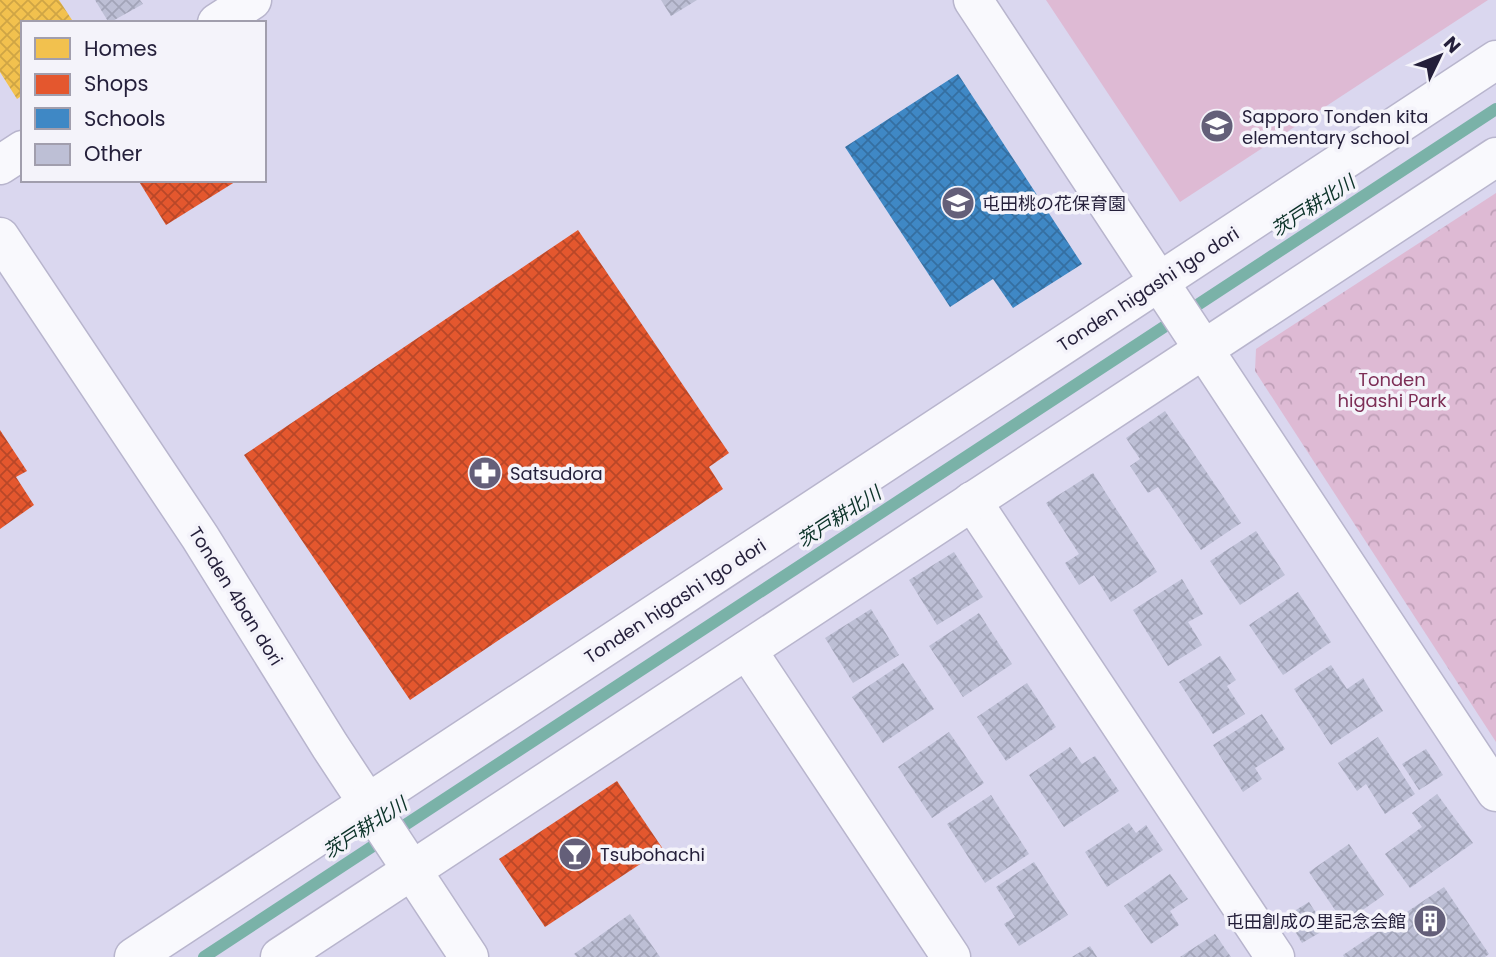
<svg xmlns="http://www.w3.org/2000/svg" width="1496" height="957" viewBox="0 0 1496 957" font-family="Poppins,'Noto Sans JP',sans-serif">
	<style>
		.park { fill: url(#park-crowns) }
		.garden { fill: #debad4 }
		.homes { fill: url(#homes-cross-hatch) }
		.shops { fill: url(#shops-cross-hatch) }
		.schools { fill: url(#schools-cross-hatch) }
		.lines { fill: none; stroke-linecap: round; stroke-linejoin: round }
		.stream { stroke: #7ab2a8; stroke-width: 12 }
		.building { fill: url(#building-cross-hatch) }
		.street-casing { stroke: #b8b5cd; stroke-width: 41 }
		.secondary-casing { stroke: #b8b5cd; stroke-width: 41 }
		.street { stroke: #f9f9fd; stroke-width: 38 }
		.secondary { stroke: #f9f9fd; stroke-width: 38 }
		.labels { text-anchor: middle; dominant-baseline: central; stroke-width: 7; stroke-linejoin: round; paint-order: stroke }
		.poi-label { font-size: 18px; fill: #241f3a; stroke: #f4f3fa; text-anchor: start }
		.street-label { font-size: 18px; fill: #241f3a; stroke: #f4f3fa }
		.park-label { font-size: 18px; fill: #7d2e56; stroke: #f4f3fa }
		.water-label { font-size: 19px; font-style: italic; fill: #0b3228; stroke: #f4f3fa }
	</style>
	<defs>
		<pattern id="park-crowns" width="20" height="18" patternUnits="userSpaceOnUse" patternTransform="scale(1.75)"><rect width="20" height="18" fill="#debad4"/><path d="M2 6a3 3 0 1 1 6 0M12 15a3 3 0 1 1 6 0" fill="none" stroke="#be9fb7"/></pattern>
		<pattern id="homes-cross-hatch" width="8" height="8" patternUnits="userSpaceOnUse" patternTransform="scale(1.75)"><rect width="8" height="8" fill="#f2c14e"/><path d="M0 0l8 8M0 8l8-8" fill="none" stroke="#cfa545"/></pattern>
		<pattern id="shops-cross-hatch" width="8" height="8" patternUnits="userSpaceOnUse" patternTransform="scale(1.75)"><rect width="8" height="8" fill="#e4572e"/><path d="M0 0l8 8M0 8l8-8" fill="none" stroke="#b94728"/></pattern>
		<pattern id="schools-cross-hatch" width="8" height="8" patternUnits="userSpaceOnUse" patternTransform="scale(1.75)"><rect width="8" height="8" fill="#3f88c5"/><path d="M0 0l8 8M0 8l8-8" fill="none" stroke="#356fa1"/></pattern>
		<pattern id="building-cross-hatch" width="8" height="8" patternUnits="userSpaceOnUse" patternTransform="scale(1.75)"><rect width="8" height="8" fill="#bdbfd5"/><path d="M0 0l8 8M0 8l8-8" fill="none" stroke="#a2a4b8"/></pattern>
	</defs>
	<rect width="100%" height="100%" fill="#dad7ef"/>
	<polygon class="park" points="1496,193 1496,742 1255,371 1256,349"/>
	<polygon class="garden" points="1046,0 1488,0 1180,202"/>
	<polygon class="homes" points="0,0 59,0 74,23 23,23 23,95 17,99 0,72"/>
	<g class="shops">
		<polygon points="138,180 238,180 166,225"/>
		<polygon points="578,230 729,453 709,467 723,489 410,700 244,455"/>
		<polygon points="0,430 27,471 16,477 34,505 0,529"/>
		<polygon points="617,781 663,849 545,927 499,859"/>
	</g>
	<polygon class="schools" points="958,74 1082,264 1013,308 993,279 950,307 845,147"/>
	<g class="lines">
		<polyline class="stream" points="204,957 1496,109"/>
	</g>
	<g class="building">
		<polygon points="95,0 140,0 143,4 109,23"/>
		<polygon points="661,0 697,0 671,16"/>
		<polygon points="1165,411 1241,523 1201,550 1158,487 1148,493 1130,466 1140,459 1126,438"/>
		<polygon points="1093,473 1157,572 1111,602 1094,575 1079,585 1065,563 1079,554 1046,503"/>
		<polygon points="1256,531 1285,575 1240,605 1210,561"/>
		<polygon points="954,552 983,597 937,625 909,580"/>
		<polygon points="1182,579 1203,614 1188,622 1202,645 1168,666 1133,610"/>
		<polygon points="1298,592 1331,642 1283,675 1249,625"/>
		<polygon points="871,609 899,655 853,683 825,638"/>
		<polygon points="979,613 1012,664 963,697 929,646"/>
		<polygon points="1220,656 1236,680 1227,686 1245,714 1213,734 1179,682"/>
		<polygon points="903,663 934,709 883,743 852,697"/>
		<polygon points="1331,665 1347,689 1363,678 1383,711 1331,745 1294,689"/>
		<polygon points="1027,683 1056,727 1006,761 977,717"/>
		<polygon points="1262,714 1285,749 1255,768 1262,779 1243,792 1213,745"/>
		<polygon points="949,732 984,783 932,818 898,767"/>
		<polygon points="1378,737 1415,794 1385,814 1366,784 1357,791 1338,763"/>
		<polygon points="1070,747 1082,764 1095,756 1119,791 1064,827 1029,775"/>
		<polygon points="1426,749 1443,775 1419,790 1402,764"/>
		<polygon points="1437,794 1473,843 1410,888 1385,854 1422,827 1412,813"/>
		<polygon points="991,795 1029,854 985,883 947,824"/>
		<polygon points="1129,823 1136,833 1146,825 1163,850 1107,887 1085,852"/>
		<polygon points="1349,844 1384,895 1344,923 1309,872"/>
		<polygon points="1034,862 1068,915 1019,946 1004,924 1015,917 996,887"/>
		<polygon points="1170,874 1188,899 1170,911 1179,925 1151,944 1124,906"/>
		<polygon points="1444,887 1489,954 1485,957 1344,957 1343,955"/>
		<polygon points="1309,902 1326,929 1302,943 1286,916"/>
		<polygon points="630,914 660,957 577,957 574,954"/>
		<polygon points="1215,934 1231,957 1180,957"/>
		<polygon points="1090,946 1097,957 1072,957"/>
	</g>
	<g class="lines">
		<defs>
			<g id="street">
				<polyline points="973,0 1496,792"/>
				<polyline points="217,23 252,0"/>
				<polyline points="0,165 23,150"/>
				<polyline points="972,501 1275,957"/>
				<polyline points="747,650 951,957"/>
			</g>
			<g id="secondary">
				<polyline points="0,237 200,537 330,746 469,957"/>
				<polyline points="134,957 1496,60"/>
				<polyline points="280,957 1496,157"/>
			</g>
		</defs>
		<use href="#street" class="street-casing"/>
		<use href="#secondary" class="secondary-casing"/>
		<use href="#street" class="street"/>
		<use href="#secondary" class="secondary"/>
	</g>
	<defs>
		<symbol id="school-disc" viewBox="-11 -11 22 22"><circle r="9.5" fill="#645f79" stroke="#f4f3fa"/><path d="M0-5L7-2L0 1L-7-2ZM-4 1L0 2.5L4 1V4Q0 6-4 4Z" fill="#fff"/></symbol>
		<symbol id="pharmacy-disc" viewBox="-11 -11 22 22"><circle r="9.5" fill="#645f79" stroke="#f4f3fa"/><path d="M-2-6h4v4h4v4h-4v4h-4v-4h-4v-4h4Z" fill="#fff"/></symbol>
		<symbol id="bar-disc" viewBox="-11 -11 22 22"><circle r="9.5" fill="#645f79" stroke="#f4f3fa"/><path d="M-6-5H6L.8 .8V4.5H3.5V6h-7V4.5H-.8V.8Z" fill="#fff"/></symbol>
		<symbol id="building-disc" viewBox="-11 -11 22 22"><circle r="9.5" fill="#645f79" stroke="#f4f3fa"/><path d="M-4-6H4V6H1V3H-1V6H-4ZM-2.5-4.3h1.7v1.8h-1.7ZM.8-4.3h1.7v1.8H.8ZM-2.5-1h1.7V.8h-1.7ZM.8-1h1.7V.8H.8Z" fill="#fff"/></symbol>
	</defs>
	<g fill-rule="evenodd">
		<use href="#school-disc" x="1198" y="107" width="38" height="38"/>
		<use href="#school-disc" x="939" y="184" width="38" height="38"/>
		<use href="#pharmacy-disc" x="466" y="454" width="38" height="38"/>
		<use href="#bar-disc" x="556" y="835" width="38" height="38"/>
		<use href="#building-disc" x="1411" y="902" width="38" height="38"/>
	</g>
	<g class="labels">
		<g class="poi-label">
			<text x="1242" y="116">Sapporo Tonden kita<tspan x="1242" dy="21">elementary school</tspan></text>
			<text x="982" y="203">屯田桃の花保育園</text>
			<text x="510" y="473">Satsudora</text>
			<text x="600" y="854">Tsubohachi</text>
			<text x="1406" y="921" text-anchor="end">屯田創成の里記念会館</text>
		</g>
		<g class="street-label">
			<text transform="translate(1148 289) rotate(-33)">Tonden higashi 1go dori</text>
			<text transform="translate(236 596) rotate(58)">Tonden 4ban dori</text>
			<text transform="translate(675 601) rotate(-33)">Tonden higashi 1go dori</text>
		</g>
		<g class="park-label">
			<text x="1392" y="379">Tonden<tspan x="1392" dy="21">higashi Park</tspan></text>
		</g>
		<g class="water-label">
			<text transform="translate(1313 206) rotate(-33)">茨戸耕北川</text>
			<text transform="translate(839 517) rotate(-33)">茨戸耕北川</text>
			<text transform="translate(365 828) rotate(-33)">茨戸耕北川</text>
		</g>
	</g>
	<rect x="21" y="21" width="245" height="161" fill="#f4f3fa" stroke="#a19ead" stroke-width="2"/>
	<rect x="35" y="38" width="35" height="21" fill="#f2c14e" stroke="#a19ead" stroke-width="2"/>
	<text x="84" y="56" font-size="21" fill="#241f3a">Homes</text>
	<rect x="35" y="74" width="35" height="21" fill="#e4572e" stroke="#a19ead" stroke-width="2"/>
	<text x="84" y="91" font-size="21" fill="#241f3a">Shops</text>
	<rect x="35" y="108" width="35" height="21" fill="#3f88c5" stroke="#a19ead" stroke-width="2"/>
	<text x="84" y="126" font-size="21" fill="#241f3a">Schools</text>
	<rect x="35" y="144" width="35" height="21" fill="#bdbfd5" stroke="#a19ead" stroke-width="2"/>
	<text x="84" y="161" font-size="21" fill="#241f3a">Other</text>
	<g transform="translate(1440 56) rotate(47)" stroke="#f4f3fa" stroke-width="5" paint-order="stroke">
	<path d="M0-5L12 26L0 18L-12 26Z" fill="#241f3a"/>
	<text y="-10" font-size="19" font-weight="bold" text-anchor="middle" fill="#241f3a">N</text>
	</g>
</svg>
